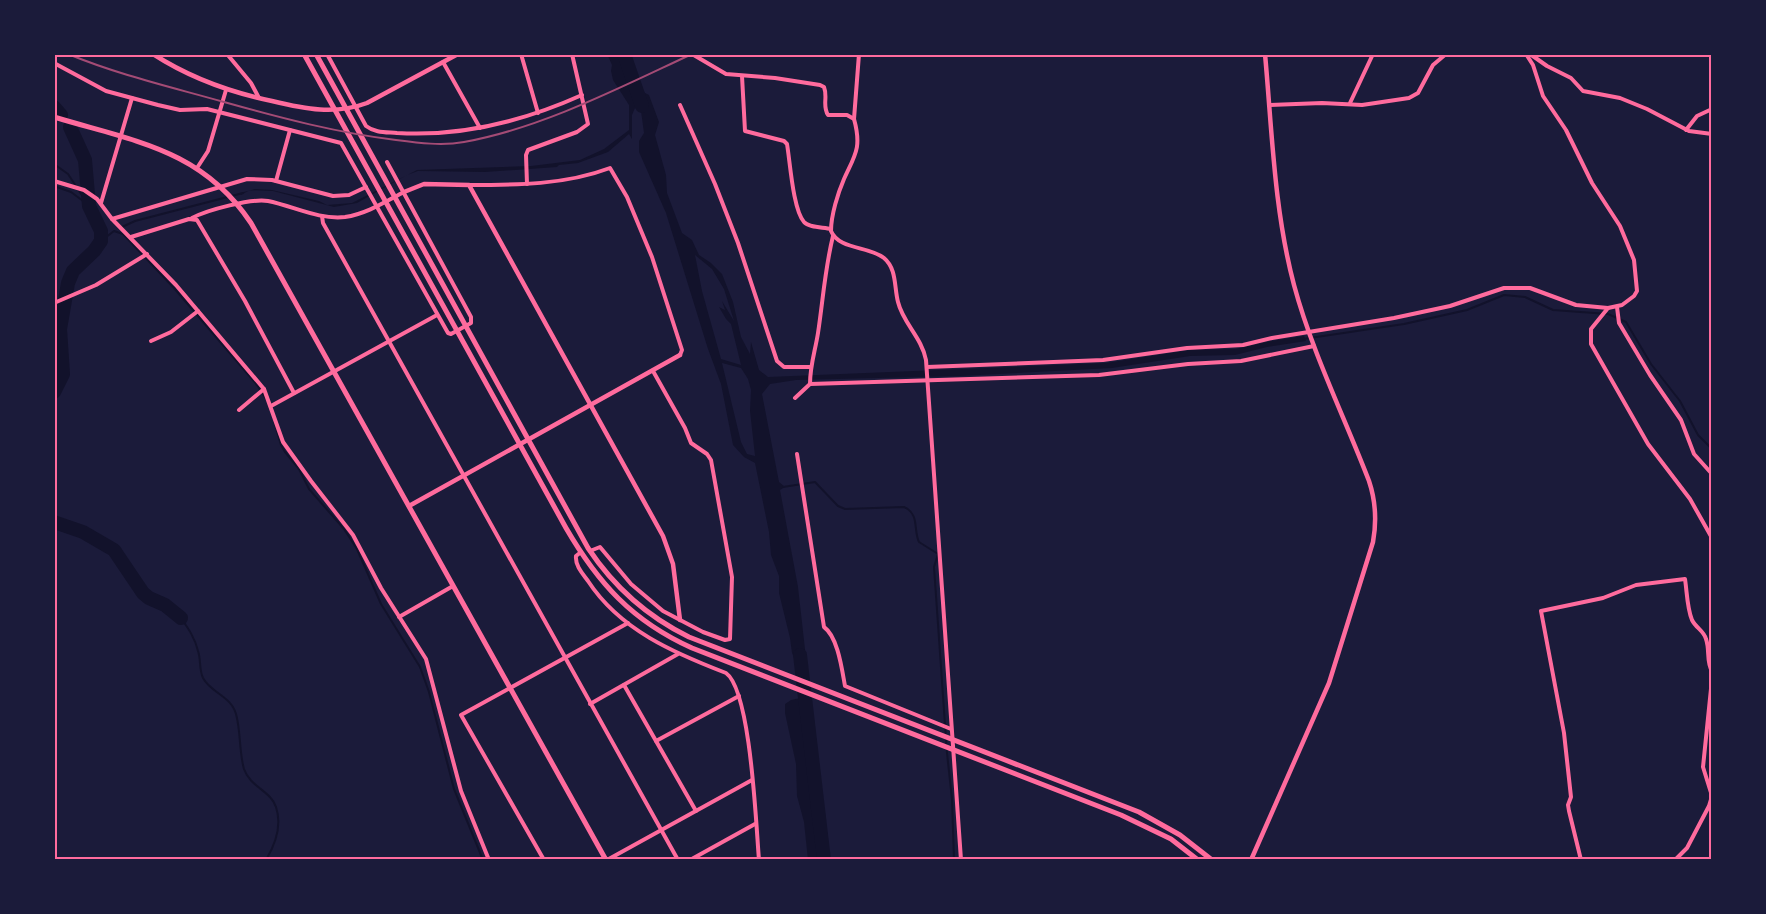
<svg xmlns="http://www.w3.org/2000/svg" width="1766" height="914" viewBox="0 0 1766 914" font-family="Karla,sans-serif">
	<style>
		.water { fill: #12122b; fill-rule: evenodd }
		.lines { fill: none; stroke-linecap: round; stroke-linejoin: round }
		.stream { stroke: #12122b; stroke-width: 2 }
		.river { stroke: #12122b; stroke-width: 14 }
		.minor { stroke: #ff6b9d; stroke-width: 4 }
		.tertiary { stroke: #ff6b9d; stroke-width: 4.5 }
		.secondary { stroke: #ff6b9d; stroke-width: 5 }
		.rail { stroke: #a44b75; stroke-width: 2 }
		.neatline { fill: none; stroke: #ff6b9d; stroke-width: 2 }
	</style>
	<rect width="100%" height="100%" fill="#1b1b3a"/>
	<g class="water">
		<path d="M607,54H627C622,71 623,74 631,90L641,91L649,95L659,122L655,135L666,175L667,193L682,233L692,240L699,255L711,263L722,274L733,302L741,337L750,354L751,342L759,370L768,377L1106,363L1190,350L1235,349L1271,341L1304,336L1306,341L1267,347L1235,355L1190,356L1112,368L960,376L796,380L770,384L762,394L779,482L785,487L780,490L798,587L808,676L797,672L798,666L792,653L790,638L779,593V576L771,555L769,532L755,463L744,457L733,445L721,384L708,349L666,213L639,152V141L644,133L641,111L635,108L632,115V139L629,134L608,152L578,163L559,165L557,167L485,172L418,171L407,175L357,203L334,207L273,191L250,190L241,195L240,193L255,189L272,190L319,201L327,205L352,203L417,170L531,166L580,160L604,149L629,130V105L613,80L611,71L612,65ZM695,255L712,269L724,289L734,321L722,301L725,310L719,307L726,319L731,324L741,365L721,359L702,291ZM722,363L741,368L748,379L751,390L750,411L755,456L747,454L741,442Z"/>
		<polygon points="800,698 807,702 811,766 809,767 809,773 821,860 808,860 804,822 797,796 796,764 785,713 785,704 791,700"/>
	</g>
	<g class="lines">
		<g class="stream">
			<polyline points="54,164 68,174 89,206"/>
			<polyline points="54,186 71,192 87,204"/>
			<polyline points="122,227 135,221 243,193"/>
			<polyline points="101,241 114,231 123,234 174,288 257,385 266,399"/>
			<polyline points="1303,339 1404,324 1467,310 1504,295 1525,297 1553,310 1608,314 1626,322 1651,364 1680,401 1698,435 1712,449"/>
			<polyline points="274,421 281,445 285,452 299,469 309,489 344,529 357,549 381,604 420,667 429,692 454,789 483,860"/>
			<path d="M783,487L815,482L838,506L845,509L904,507C920,514 913,530 919,542L938,554L934,567L947,753L952,799L954,860"/>
			<path d="M181,618C188,628 195,638 198,651C201,659 199,670 203,678C211,693 231,696 236,714C241,732 239,752 244,769C250,787 271,791 276,807C282,825 275,845 266,860"/>
		</g>
		<g class="river">
			<polyline points="624,54 642,106"/>
			<polyline points="54,107 61,115"/>
			<polyline points="54,392 63,374 60,329 68,283 73,271 94,251 101,241 101,231 89,206 85,160 70,127"/>
			<polyline points="54,522 83,532 114,550 143,593 149,598 165,605 181,618"/>
			<polyline points="800,655 824,860"/>
		</g>
		<g class="minor">
			<polyline points="227,54 251,83 259,98"/>
			<path d="M327,54L366,126C375,133 386,132 397,133C461,137 524,121 582,95"/>
			<polyline points="521,54 538,113"/>
			<path d="M692,54L726,74L775,78L820,85L824,87C828,97 822,106 828,115H847L854,119C862,148 855,155 844,179C838,193 831,215 831,231C839,250 869,246 884,258C897,269 894,287 898,302C903,323 922,338 926,360L961,860"/>
			<polyline points="1530,54 1547,66 1571,78 1583,91 1620,98 1647,109 1689,131 1712,134"/>
			<polyline points="443,62 480,128"/>
			<polyline points="54,63 106,91 158,105 180,110 207,109 341,143 448,333 451,334 471,323 471,317 387,162"/>
			<path d="M742,76L745,131L784,141L787,144C790,161 793,210 804,222C809,228 824,227 831,229"/>
			<polyline points="1350,103 1373,54"/>
			<polyline points="680,105 715,184 738,243 777,361 784,367 810,367"/>
			<polyline points="1270,105 1322,103 1362,105 1409,98 1418,93 1433,65 1446,54"/>
			<polyline points="854,119 859,54"/>
			<polyline points="1686,130 1697,116 1712,109"/>
			<polyline points="197,168 208,151 226,90"/>
			<polyline points="54,181 84,190 97,199 112,219 176,285 264,389 283,442 311,481 353,535 381,588 426,659 461,791 489,860"/>
			<polyline points="276,181 290,130"/>
			<polyline points="527,184 526,155 528,150 577,132 588,124 572,54"/>
			<path d="M469,185C517,185 565,185 610,168L627,197L652,257L682,350L680,355"/>
			<polyline points="101,203 132,98"/>
			<polyline points="322,216 323,223 678,860"/>
			<path d="M192,218C207,210 252,198 268,201C293,206 319,220 345,217C366,214 385,202 404,192"/>
			<polyline points="112,219 247,179 272,180 333,196 349,195 366,187"/>
			<polyline points="131,237 189,219 197,220 245,301 294,393"/>
			<polyline points="54,303 96,285 147,254"/>
			<polyline points="1617,307 1619,323 1650,375 1681,420 1694,454 1712,474"/>
			<polyline points="1608,308 1591,329 1591,344 1648,444 1690,499 1712,538"/>
			<polyline points="151,341 171,332 198,311"/>
			<polyline points="927,367 1103,360 1187,348 1243,345 1272,338 1394,318 1450,306 1504,288 1530,288 1576,305 1608,308 1622,305 1634,296 1637,291 1634,260 1620,226 1592,183 1566,130 1543,96 1533,65 1526,54"/>
			<polyline points="810,384 1099,375 1188,364 1241,361 1314,346"/>
			<path d="M795,398L810,384C810,365 815,352 818,333C823,300 825,268 833,236"/>
			<polyline points="271,406 437,315"/>
			<polyline points="239,410 264,389"/>
			<path d="M797,454L824,627C838,637 842,670 845,686L951,729"/>
			<polyline points="590,551 600,547 631,584 663,611 703,632 725,640 730,639 732,577 711,460 707,454 691,443 685,428 653,371"/>
			<path d="M581,552L576,556C575,566 583,574 588,581C620,630 674,653 726,673C751,691 756,826 759,860"/>
			<polyline points="399,617 453,586"/>
			<polyline points="624,685 696,811"/>
			<polyline points="590,704 678,654"/>
			<polyline points="656,741 739,696"/>
			<polyline points="544,860 461,715 628,623"/>
			<polyline points="607,860 752,780"/>
			<polyline points="690,860 755,824"/>
			<path d="M1581,860L1569,811L1568,805L1571,797L1564,733L1541,611L1603,598L1636,585L1685,579C1687,592 1687,608 1692,620C1696,628 1704,631 1706,639C1710,650 1706,661 1712,671"/>
			<polyline points="1675,860 1687,848 1709,806 1712,796 1703,767 1712,679"/>
		</g>
		<g class="tertiary">
			<path d="M153,54C190,78 229,92 272,101C305,109 335,115 367,103L458,54"/>
			<polyline points="404,192 424,184 469,185 663,536 673,564 680,620"/>
			<polyline points="409,506 680,355"/>
			<path d="M1251,860L1329,683L1373,542C1377,520 1376,502 1369,481C1344,416 1312,352 1294,285C1274,210 1272,130 1265,54"/>
		</g>
		<g class="secondary">
			<path d="M304,54L566,528C598,583 632,621 692,648L1121,815L1171,839L1198,860"/>
			<path d="M316,54L588,548C614,587 646,616 689,637L1139,812L1180,835L1212,860"/>
			<path d="M54,117C133,141 202,149 251,223L606,860"/>
		</g>
		<path class="rail" d="M68,54C119,75 171,87 224,102C281,118 338,133 396,140C419,143 442,146 464,142C542,128 621,87 692,54"/>
	</g>
	<rect width="1766" height="914" fill="none" stroke="#1b1b3a" stroke-width="111"/>
	<rect x="56" y="56" width="1654" height="802" class="neatline"/>
</svg>
